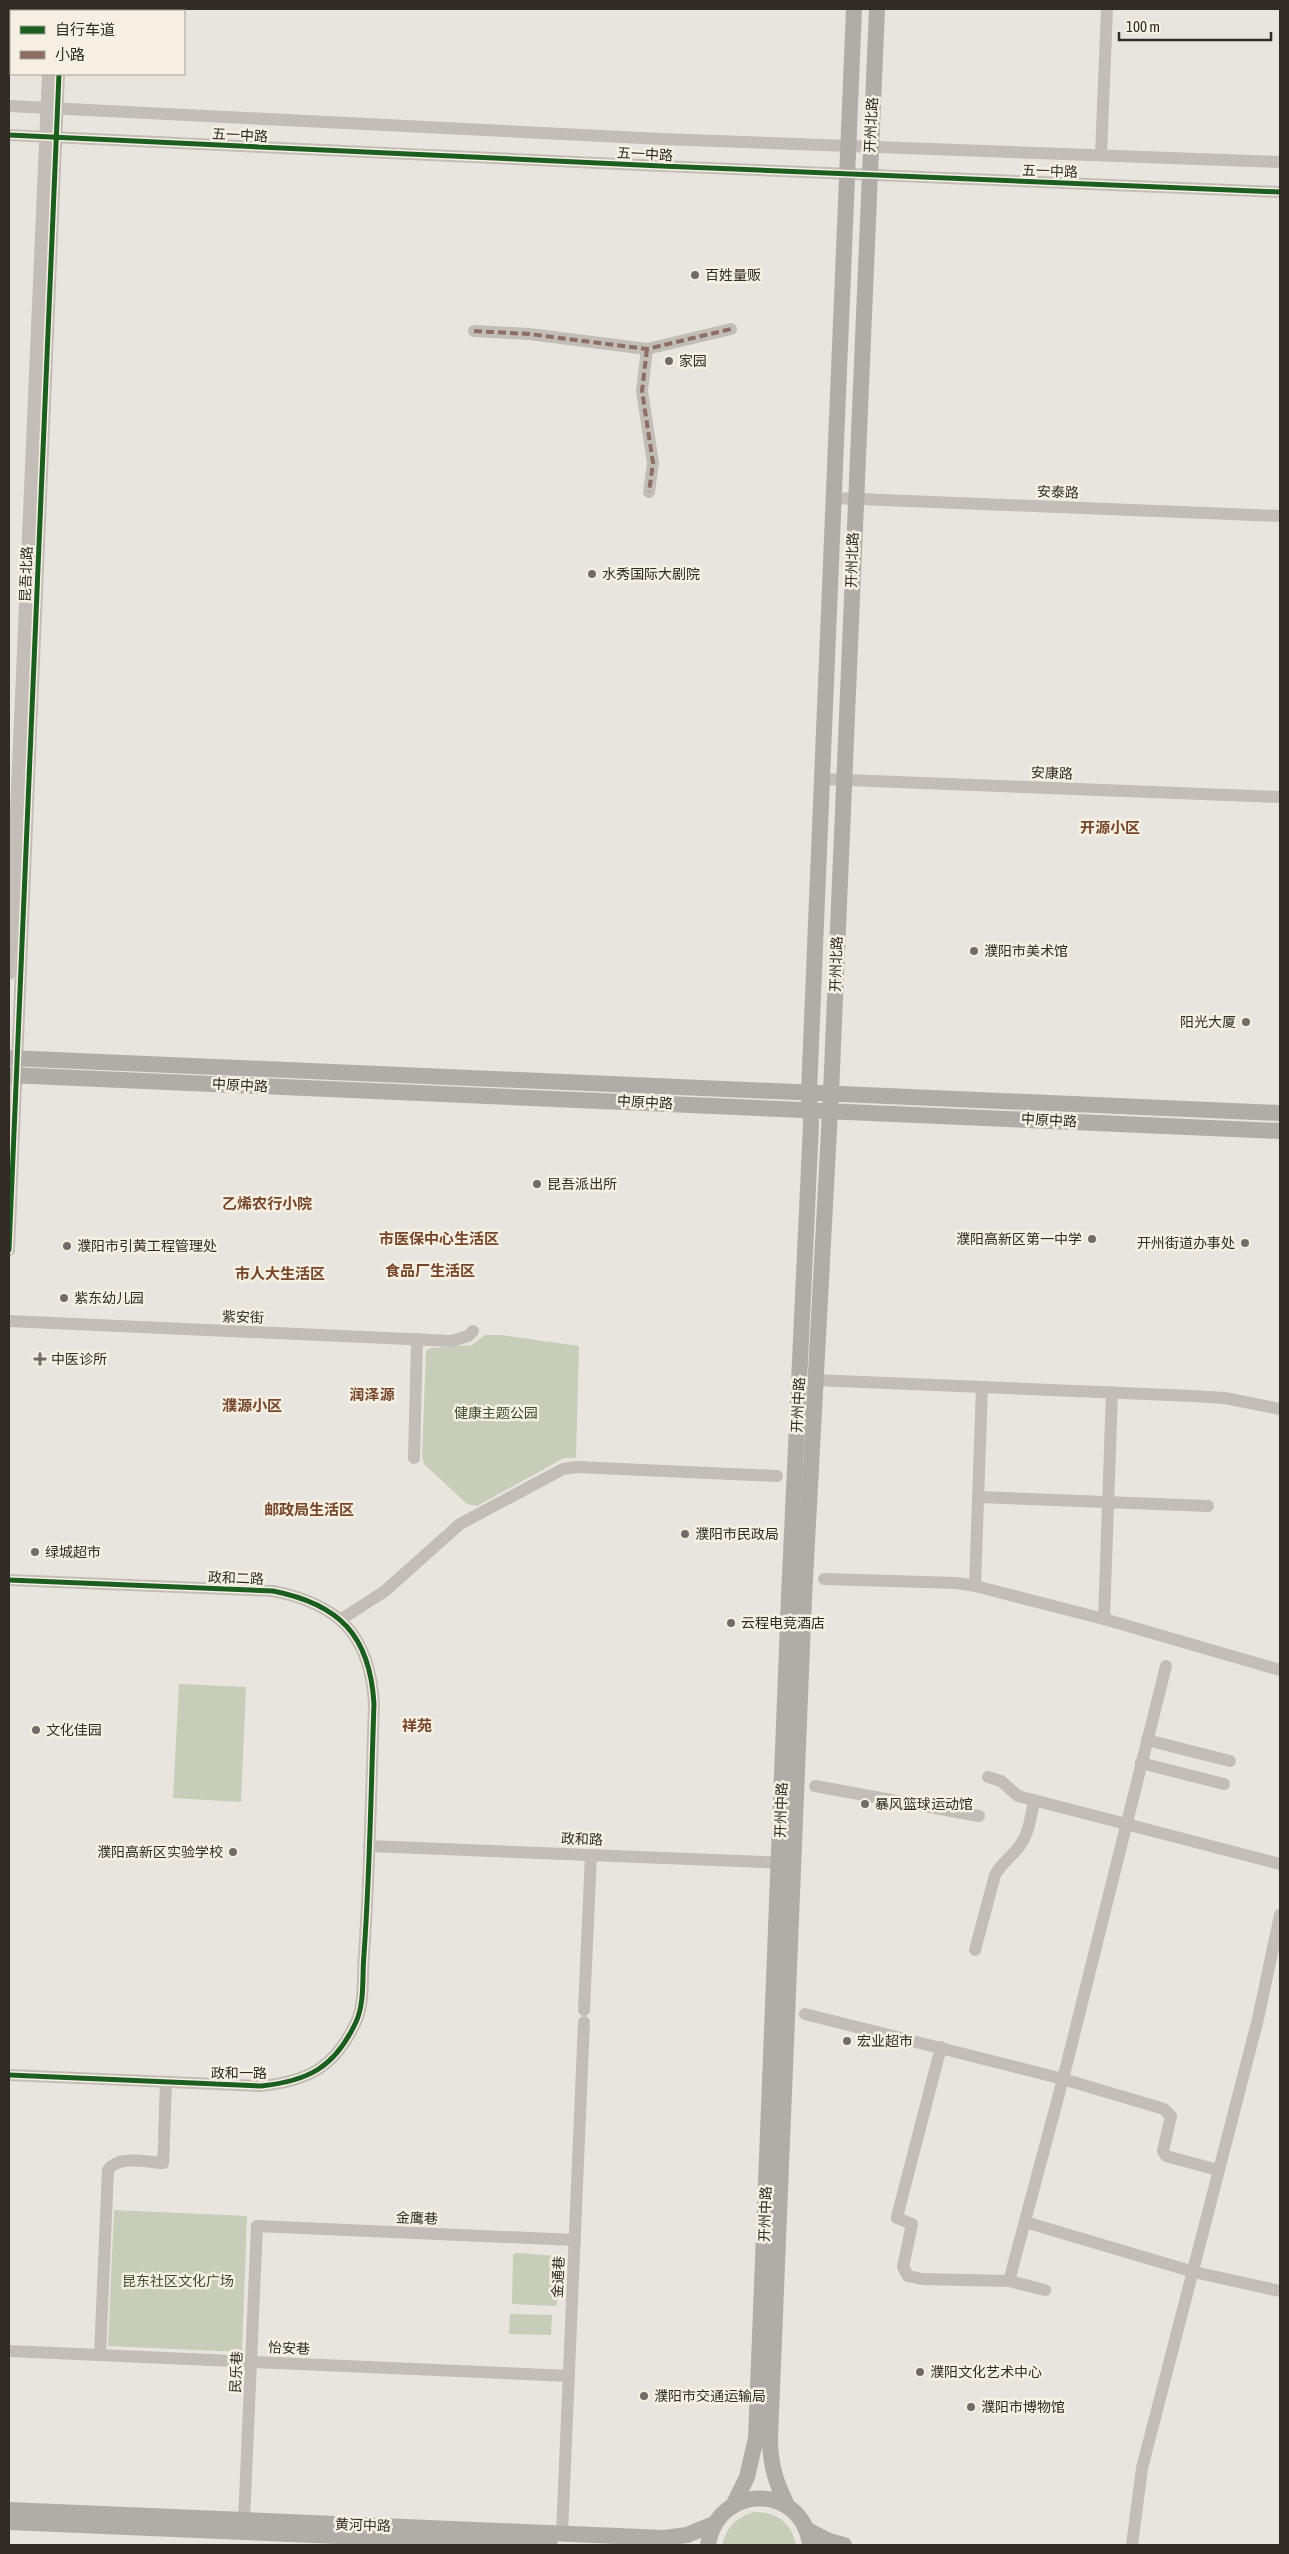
<svg xmlns="http://www.w3.org/2000/svg" width="1289" height="2554" viewBox="0 0 1289 2554" font-family="'Asap Condensed','Noto Sans SC',sans-serif">
	<style>
		.green { fill: #c7cdb9 }
		.lines { fill: none; stroke-linecap: round; stroke-linejoin: round }
		.minor { stroke: #c2bdb7; stroke-width: 12 }
		.major { stroke: #b0aca7; stroke-width: 16 }
		.quiet { stroke: #8d6e63; stroke-width: 4; stroke-dasharray: 8 4; stroke-linecap: butt }
		.cycleway-casing { stroke: #f6f0e4; stroke-width: 8 }
		.cycleway { stroke: #1b5e20; stroke-width: 5 }
		.poi-dot { fill: #716c66; stroke: #f6f0e4; stroke-width: 2 }
		.labels { text-anchor: middle; dominant-baseline: central; stroke-width: 5; stroke-linejoin: round; paint-order: stroke }
		.street-label { font-size: 14px; fill: #312b26; stroke: #f6f0e4 }
		.poi-label { font-size: 14px; fill: #312b26; stroke: #f6f0e4; text-anchor: start }
		.park-label { font-size: 14px; fill: #3d4c2d; stroke: #f6f0e4 }
		.neighbourhood-label { font-size: 15px; font-weight: bold; fill: #76462a; stroke: #f6f0e4 }
	</style>
	<rect width="100%" height="100%" fill="#e8e5de"/>
	<g class="green">
		<polygon points="485,1335 501,1335 579,1346 576,1458 564,1458 477,1506 467,1504 424,1464 422,1456 426,1351 431,1348 472,1345"/>
		<polygon points="179,1684 246,1687 241,1802 173,1798"/>
		<polygon points="114,2210 247,2216 242,2352 108,2346"/>
		<polygon points="517,2253 557,2256 557,2305 555,2306 512,2304 513,2254"/>
		<polygon points="510,2314 552,2315 551,2335 509,2334"/>
		<path d="M754,2512C777,2512 791,2522 796,2545H722C727,2527 735,2518 754,2512Z"/>
	</g>
	<g class="lines">
		<g class="minor">
			<polyline points="50,11 51,9"/>
			<polyline points="62,11 62,9"/>
			<polyline points="9,106 662,139 1280,162"/>
			<polyline points="9,135 661,166 1280,192"/>
			<polyline points="1101,154 1107,9"/>
			<polyline points="474,331 529,334 647,349 731,329"/>
			<polyline points="647,349 642,391 653,463 649,492"/>
			<polyline points="834,498 1280,516"/>
			<polyline points="822,779 1280,797"/>
			<polyline points="9,974 48,74"/>
			<polyline points="9,1250 59,74"/>
			<polyline points="9,1321 452,1341 468,1336 473,1331"/>
			<polyline points="815,1380 1193,1396 1225,1398 1280,1409"/>
			<polyline points="414,1458 417,1339"/>
			<polyline points="978,1497 1208,1506"/>
			<polyline points="824,1579 957,1583 975,1586 1104,1619 1280,1670"/>
			<path d="M9,1580L273,1591C339,1604 370,1635 374,1704C371,1787 370,1871 364,1954C362,1975 365,2003 356,2022C335,2067 309,2081 261,2086L9,2075"/>
			<polyline points="975,1586 982,1387"/>
			<polyline points="1104,1619 1112,1392"/>
			<polyline points="340,1620 385,1591 460,1524 563,1469 577,1467 777,1476"/>
			<polyline points="1147,1740 1230,1761"/>
			<polyline points="1141,1763 1224,1784"/>
			<polyline points="988,1777 1001,1781 1018,1796 1280,1864"/>
			<polyline points="815,1786 979,1816"/>
			<polyline points="369,1846 786,1863"/>
			<path d="M975,1950L995,1875C1001,1864 1010,1858 1018,1848C1029,1835 1031,1816 1034,1800"/>
			<polyline points="584,2010 591,1855"/>
			<polyline points="805,2014 1063,2079 1164,2109 1171,2116 1163,2151 1166,2156 1218,2170"/>
			<polyline points="941,2047 898,2213 897,2218 912,2224 903,2267 908,2276 922,2279 1009,2281"/>
			<polyline points="164,2138 166,2082"/>
			<polyline points="1025,2222 1194,2272 1280,2291"/>
			<polyline points="1045,2290 1009,2281 1063,2079 1166,1666"/>
			<polyline points="9,2351 569,2376"/>
			<path d="M100,2355L108,2170C118,2155 146,2162 163,2163L164,2144"/>
			<polyline points="244,2520 257,2226 575,2240"/>
			<polyline points="562,2534 584,2022"/>
			<polyline points="1132,2545 1142,2468 1258,2019 1280,1915"/>
		</g>
		<g class="major">
			<polyline points="9,1058 1280,1113"/>
			<polyline points="9,1075 1280,1131"/>
			<polyline points="733,2506 747,2477 756,2438 789,1597 811,1124 809,1092 854,9"/>
			<path d="M788,2507C776,2484 770,2464 770,2438L804,1598L831,1093L877,9"/>
			<polyline points="9,2510 664,2538 687,2535 714,2524"/>
			<polyline points="9,2522 550,2545"/>
			<polyline points="806,2529 829,2541 844,2545"/>
			<path d="M708,2545C717,2483 803,2483 810,2545"/>
		</g>
		<g class="quiet">
			<polyline points="474,331 529,334 647,349 731,329"/>
			<polyline points="647,349 642,391 653,463 649,492"/>
		</g>
		<defs>
			<g id="cycleway">
				<polyline points="9,135 661,166 1280,192"/>
				<polyline points="9,1250 59,74"/>
				<path d="M9,1580L273,1591C339,1604 370,1635 374,1704C371,1787 370,1871 364,1954C362,1975 365,2003 356,2022C335,2067 309,2081 261,2086L9,2075"/>
			</g>
		</defs>
		<use href="#cycleway" class="cycleway-casing"/>
		<use href="#cycleway" class="cycleway"/>
	</g>
	<g class="poi-dot">
		<circle cx="695" cy="275" r="5"/>
		<circle cx="669" cy="361" r="5"/>
		<circle cx="592" cy="574" r="5"/>
		<circle cx="974" cy="951" r="5"/>
		<circle cx="1246" cy="1022" r="5"/>
		<circle cx="537" cy="1184" r="5"/>
		<circle cx="1092" cy="1239" r="5"/>
		<circle cx="1245" cy="1243" r="5"/>
		<circle cx="67" cy="1246" r="5"/>
		<circle cx="64" cy="1298" r="5"/>
		<path d="M37.5 1351.5h5v5h5v5h-5v5h-5v-5h-5v-5h5z"/>
		<circle cx="685" cy="1534" r="5"/>
		<circle cx="35" cy="1552" r="5"/>
		<circle cx="731" cy="1623" r="5"/>
		<circle cx="36" cy="1730" r="5"/>
		<circle cx="865" cy="1804" r="5"/>
		<circle cx="233" cy="1852" r="5"/>
		<circle cx="847" cy="2041" r="5"/>
		<circle cx="920" cy="2372" r="5"/>
		<circle cx="644" cy="2396" r="5"/>
		<circle cx="971" cy="2407" r="5"/>
	</g>
	<g class="labels">
		<g class="street-label">
			<text transform="translate(871 125) rotate(-87)">开州北路</text>
			<text transform="translate(240 135) rotate(3)">五一中路</text>
			<text transform="translate(645 154) rotate(3)">五一中路</text>
			<text transform="translate(1050 171) rotate(2)">五一中路</text>
			<text transform="translate(1058 492) rotate(2)">安泰路</text>
			<text transform="translate(852 560) rotate(-88)">开州北路</text>
			<text transform="translate(26 574) rotate(-88)">昆吾北路</text>
			<text transform="translate(1052 773) rotate(2)">安康路</text>
			<text transform="translate(836 964) rotate(-88)">开州北路</text>
			<text transform="translate(240 1085) rotate(3)">中原中路</text>
			<text transform="translate(645 1102) rotate(3)">中原中路</text>
			<text transform="translate(1049 1120) rotate(3)">中原中路</text>
			<text transform="translate(243 1317) rotate(2)">紫安街</text>
			<text transform="translate(798 1405) rotate(-87)">开州中路</text>
			<text transform="translate(236 1578) rotate(2)">政和二路</text>
			<text transform="translate(781 1810) rotate(-88)">开州中路</text>
			<text transform="translate(582 1839) rotate(2)">政和路</text>
			<text x="239" y="2073">政和一路</text>
			<text transform="translate(765 2214) rotate(-88)">开州中路</text>
			<text transform="translate(417 2218) rotate(2)">金鹰巷</text>
			<text transform="translate(558 2277) rotate(-87)">金通巷</text>
			<text transform="translate(289 2348) rotate(3)">怡安巷</text>
			<text transform="translate(236 2372) rotate(-87)">民乐巷</text>
			<text transform="translate(363 2525) rotate(2)">黄河中路</text>
		</g>
		<g class="poi-label">
			<text x="705" y="275">百姓量贩</text>
			<text x="679" y="361">家园</text>
			<text x="602" y="574">水秀国际大剧院</text>
			<text x="984" y="951">濮阳市美术馆</text>
			<text x="1236" y="1022" text-anchor="end">阳光大厦</text>
			<text x="547" y="1184">昆吾派出所</text>
			<text x="1082" y="1239" text-anchor="end">濮阳高新区第一中学</text>
			<text x="1235" y="1243" text-anchor="end">开州街道办事处</text>
			<text x="77" y="1246">濮阳市引黄工程管理处</text>
			<text x="74" y="1298">紫东幼儿园</text>
			<text x="51" y="1359">中医诊所</text>
			<text x="695" y="1534">濮阳市民政局</text>
			<text x="45" y="1552">绿城超市</text>
			<text x="741" y="1623">云程电竞酒店</text>
			<text x="46" y="1730">文化佳园</text>
			<text x="875" y="1804">暴风篮球运动馆</text>
			<text x="223" y="1852" text-anchor="end">濮阳高新区实验学校</text>
			<text x="857" y="2041">宏业超市</text>
			<text x="930" y="2372">濮阳文化艺术中心</text>
			<text x="654" y="2396">濮阳市交通运输局</text>
			<text x="981" y="2407">濮阳市博物馆</text>
		</g>
		<g class="park-label">
			<text x="496" y="1413">健康主题公园</text>
			<text x="178" y="2281">昆东社区文化广场</text>
		</g>
		<g class="neighbourhood-label">
			<text x="1110" y="827">开源小区</text>
			<text x="267" y="1203">乙烯农行小院</text>
			<text x="439" y="1238">市医保中心生活区</text>
			<text x="430" y="1270">食品厂生活区</text>
			<text x="280" y="1273">市人大生活区</text>
			<text x="372" y="1394">润泽源</text>
			<text x="252" y="1405">濮源小区</text>
			<text x="309" y="1509">邮政局生活区</text>
			<text x="417" y="1725">祥苑</text>
		</g>
	</g>
	<rect width="1289" height="2554" fill="none" stroke="#312b26" stroke-width="20"/>
	<rect x="10" y="10" width="175" height="65" fill="#f6f0e4" stroke="#a7a198"/>
	<rect x="20" y="26" width="25" height="8" fill="#1b5e20" stroke="#a7a198"/>
	<text x="55" y="35" font-size="15" fill="#312b26">自行车道</text>
	<rect x="20" y="51" width="25" height="8" fill="#8d6e63" stroke="#a7a198"/>
	<text x="55" y="60" font-size="15" fill="#312b26">小路</text>
	<path d="M1119 32v8h152v-8" fill="none" stroke="#312b26" stroke-width="2.5"/>
	<text x="1126" y="32" font-size="15" fill="#312b26" stroke="#f6f0e4" stroke-width="4" paint-order="stroke">100 m</text>
</svg>
